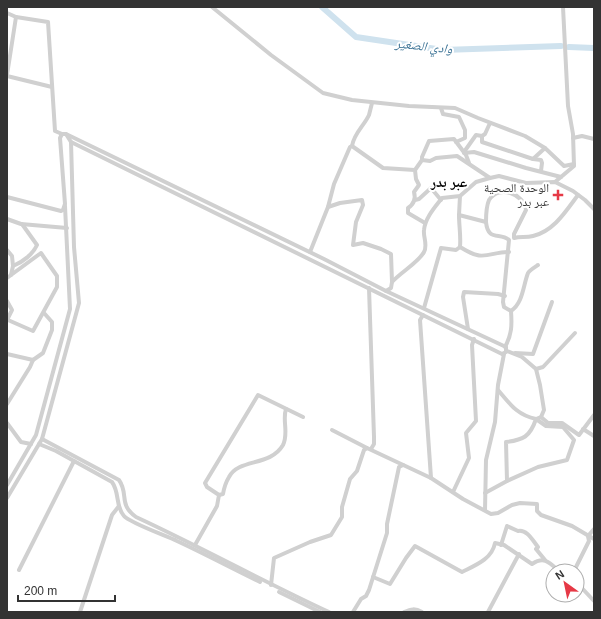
<svg xmlns="http://www.w3.org/2000/svg" width="601" height="619" viewBox="0 0 601 619" font-family="Helvetica,'Noto Naskh Arabic',sans-serif">
	<style>
		.lines { fill: none; stroke-linecap: round; stroke-linejoin: round }
		.river { stroke: #cfe2ee; stroke-width: 6 }
		.minor { stroke: #d0d0d0; stroke-width: 4 }
		.poi-dot { fill: #e63946; stroke: #fff; stroke-width: 1.5 }
		.labels { text-anchor: middle; dominant-baseline: central; stroke-width: 4; stroke-linejoin: round; paint-order: stroke }
		.poi-label { font-size: 12px; fill: #333; stroke: #fff; text-anchor: end }
		.water-label { font-size: 13px; font-style: italic; fill: #3f7597; stroke: #fff }
		.quarter-label { font-size: 14px; font-weight: bold; fill: #000; stroke: #fff }
	</style>
	<rect width="100%" height="100%" fill="#fff"/>
	<g class="lines">
		<g class="river">
			<polyline points="322,7 356,37 443,50 561,46"/>
			<polyline points="569,47 594,48"/>
		</g>
		<g class="minor">
			<polyline points="212,7 271,55 323,93 352,100 409,106 455,108 478,118 525,136 545,148 564,166 574,164"/>
			<polyline points="7,13 16,17 48,22 55,131 62,134"/>
			<polyline points="7,75 16,17"/>
			<polyline points="7,76 52,87"/>
			<path d="M372,103C371,107 370,111 369,115C364,126 354,133 352,146L383,168L415,170L416,179L419,185L414,192C416,199 414,204 408,208V213L425,223"/>
			<polyline points="441,108 443,114 459,117 465,130 465,138 456,142"/>
			<polyline points="66,134 324,259 386,291 506,347 506,352 502,354 71,142"/>
			<polyline points="482,136 485,134 490,123"/>
			<polyline points="573,138 582,136 594,139"/>
			<polyline points="464,152 476,135 482,136 482,142 533,159 541,160 542,163 541,171"/>
			<polyline points="464,153 474,152 526,168 561,177"/>
			<polyline points="533,159 545,148"/>
			<polyline points="422,160 422,157 429,141 454,139 466,155 469,163"/>
			<polyline points="415,170 422,160 430,161 436,158 457,156 490,178"/>
			<polyline points="555,182 574,166 573,134 568,106 563,7"/>
			<path d="M460,196L459,215L486,222C486,215 486,207 489,200C499,184 524,194 526,210L514,234V238C520,236 526,238 533,236C554,231 566,211 578,195"/>
			<polyline points="7,197 61,211 63,210 65,204 60,138 62,134 66,134 71,142 74,247 79,303 42,439 7,498"/>
			<polyline points="415,200 419,199 431,188 441,200"/>
			<polyline points="328,207 334,184 350,147 352,146"/>
			<polyline points="7,219 21,224 67,228"/>
			<path d="M486,222C488,242 500,232 509,240L503,302L504,307L511,311C512,325 512,334 505,347"/>
			<path d="M460,247C465,250 471,254 477,255C486,258 498,251 509,252"/>
			<polyline points="7,250 12,256 13,266"/>
			<polyline points="310,252 328,207 340,203 362,200 363,205 356,222 353,245 363,243 381,249 391,254 392,282 391,288 386,291"/>
			<path d="M7,278L11,275L13,266C23,262 33,254 37,245L22,224"/>
			<path d="M392,282C401,272 419,262 424,252C428,245 423,237 424,230C425,218 435,207 442,198L460,196L476,182L490,178L499,176L526,183L555,182L573,191L585,200L594,209"/>
			<polyline points="369,288 374,437 374,444 371,449"/>
			<polyline points="7,301 12,310 7,320"/>
			<path d="M424,308L441,248L456,250L460,247C461,236 459,226 459,215"/>
			<path d="M511,311C523,303 523,286 528,273C530,270 535,267 538,265"/>
			<polyline points="423,315 420,320 431,478"/>
			<polyline points="8,320 33,331 57,287 57,276 41,253 11,275"/>
			<polyline points="468,329 463,297 464,292 498,294 505,296"/>
			<polyline points="507,351 522,357 536,369 540,385 544,410 541,417 536,419 546,426 563,427 574,440 567,460 538,467 507,481"/>
			<polyline points="515,353 533,354 552,302"/>
			<polyline points="7,354 33,360 43,353 52,330 52,322 44,313"/>
			<polyline points="536,369 543,367 575,333"/>
			<polyline points="7,404 30,367 33,360"/>
			<polyline points="541,417 548,423 562,423 579,435 594,415"/>
			<polyline points="7,423 21,442 31,444"/>
			<polyline points="583,429 594,436"/>
			<polyline points="332,430 367,448"/>
			<path d="M42,439L119,480C129,494 118,504 136,517C201,547 264,582 329,612"/>
			<path d="M39,444L56,451L112,482C120,493 115,506 124,516C130,523 167,536 177,541C205,554 233,569 260,582"/>
			<polyline points="7,485 36,435 70,309 65,206"/>
			<polyline points="453,492 469,458 466,433 476,421 472,345 474,339"/>
			<path d="M485,493L507,481L506,442C523,440 530,437 536,419C517,415 510,404 498,390"/>
			<path d="M219,495L223,494C224,488 226,482 229,477C239,458 270,467 283,445C289,433 282,420 286,409"/>
			<polyline points="485,510 486,460 495,422 498,385 504,354"/>
			<polyline points="588,536 594,529"/>
			<polyline points="195,545 217,506 219,495 207,487 205,483 258,395 303,417"/>
			<path d="M501,545L507,526L518,531C527,529 533,541 538,547L536,549L545,560"/>
			<polyline points="19,570 74,461"/>
			<polyline points="574,571 589,541 588,536"/>
			<path d="M373,577L390,584L406,558L415,546L462,572C476,565 492,559 495,543L504,545L532,564C544,556 549,562 559,571"/>
			<polyline points="577,584 580,586 594,601"/>
			<polyline points="271,585 274,558 310,542 331,535 342,517 342,507 350,479 357,471 364,450 367,448 431,478 463,499 491,514 498,513 512,505 520,503 537,504 537,511 541,515 572,526 594,539"/>
			<polyline points="279,592 320,612"/>
			<polyline points="80,612 112,515 119,506"/>
			<polyline points="353,612 361,599 366,596 369,590 387,533 387,524 399,467 403,465"/>
			<path d="M404,612C411,609 415,608 422,612"/>
			<polyline points="488,612 519,554"/>
		</g>
	</g>
	<path class="poi-dot" d="M556 189h4v4h4v4h-4v4h-4v-4h-4v-4h4z"/>
	<g class="labels">
		<g class="poi-label">
			<text x="549" y="188">الوحدة الصحية<tspan x="549" dy="14">عبر بدر</tspan></text>
		</g>
		<g class="water-label">
			<text transform="translate(424 46) rotate(6)">وادي الصغير</text>
		</g>
		<g class="quarter-label">
			<text x="449" y="182">عبر بدر</text>
		</g>
	</g>
	<rect width="601" height="619" fill="none" stroke="#333333" stroke-width="16"/>
	<g transform="translate(565 583) rotate(327)"><circle r="19" fill="#ffffff" stroke="#adadad"/>
	<path d="M0-3L7 15L0 10L-7 15Z" fill="#e63946"/>
	<text y="-6" font-size="11" font-weight="bold" text-anchor="middle" fill="#333333">N</text>
	</g>
	<path d="M18 595v6h97v-6" fill="none" stroke="#333333" stroke-width="2"/>
	<text x="24" y="595" font-size="12" fill="#333333" stroke="#ffffff" stroke-width="3" paint-order="stroke">200 m</text>
</svg>
